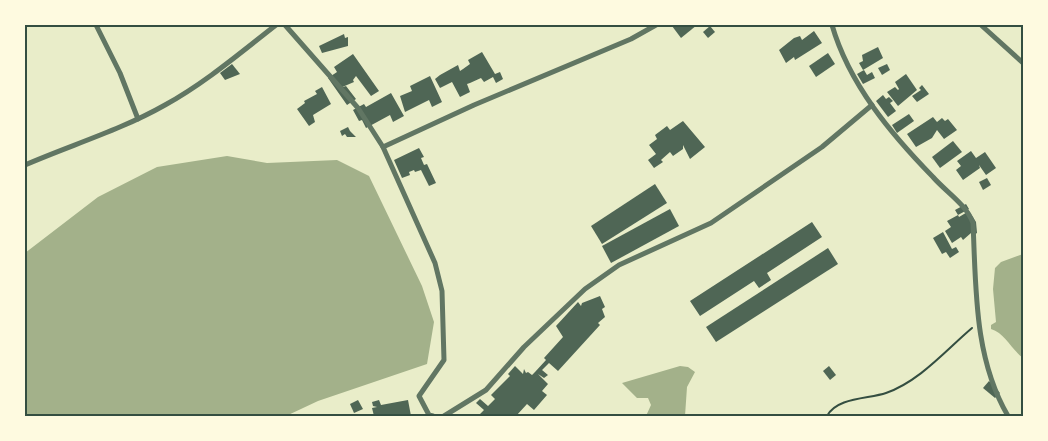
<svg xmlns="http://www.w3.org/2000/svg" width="1048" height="441" viewBox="0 0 1048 441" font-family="'Times New Roman',serif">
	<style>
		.water { fill: #a3b18a }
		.building { fill: #4f6655 }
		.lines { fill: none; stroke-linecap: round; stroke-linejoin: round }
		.path { stroke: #344e41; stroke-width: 2 }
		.minor { stroke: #617663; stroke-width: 5 }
		.neatline { fill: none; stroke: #344e41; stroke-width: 2 }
	</style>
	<rect width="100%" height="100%" fill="#e9edc9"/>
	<g class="water">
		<polygon points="227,156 267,163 337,160 369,176 422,286 434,322 427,364 318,401 286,416 25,416 25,253 98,197 157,167"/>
		<path d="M1023,254V358C1011,349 1005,333 991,329V325L996,322L993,289L995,268L1001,262Z"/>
		<polygon points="680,366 688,367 695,372 687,387 685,416 646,416 651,405 648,398 637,398 622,383"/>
	</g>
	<g class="building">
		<polygon points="673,25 697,25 681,38 672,26"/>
		<polygon points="710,26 715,32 708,38 703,32"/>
		<polygon points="814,31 822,43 795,60 794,57 786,63 779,50 794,38 800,36 802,40"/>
		<polygon points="344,34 345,38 348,37 348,46 322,53 319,46"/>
		<polygon points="878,47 883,58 863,70 859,63 863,61 862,55"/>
		<polygon points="482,52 495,74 500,72 503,79 496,83 493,77 484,82 481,78 470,83 467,84 470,92 460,97 452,82 440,88 435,79 440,75 458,65 460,71 463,69 470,64 468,60"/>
		<polygon points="828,53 835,64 816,77 809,66"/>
		<polygon points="353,54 379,91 371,96 356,76 353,80 354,82 340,88 346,86 356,99 347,105 328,78 337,72 334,67"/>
		<polygon points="232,64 240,74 225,80 220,73"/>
		<polygon points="887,64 890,70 882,75 878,68"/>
		<polygon points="864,70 867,75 872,72 875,78 863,84 857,74"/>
		<polygon points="906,74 917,90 898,106 887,92 895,87 898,90 899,89 895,82"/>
		<polygon points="430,76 442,102 432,107 429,100 405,112 400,96 412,91 410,86"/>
		<polygon points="922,85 929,94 917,102 912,96 921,90 919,88"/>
		<polygon points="322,87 331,104 313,115 315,122 309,126 297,109 305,103 304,101 317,94 315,91"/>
		<polygon points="391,93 404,116 393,122 390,115 366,128 362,120 359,121 353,110 364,104 366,107"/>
		<polygon points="883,95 886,99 889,97 893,101 890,103 896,111 888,117 876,101"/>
		<polygon points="909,114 914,121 897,133 892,125"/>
		<polygon points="933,117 937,122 942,118 945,121 948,119 957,130 944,139 937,130 932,138 916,147 907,134"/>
		<polygon points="683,121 705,147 690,159 683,145 683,149 673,156 670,152 661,160 663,162 654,168 648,160 656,154 649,145 657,139 655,135 667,126 670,130"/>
		<polygon points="348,127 350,131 356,137 347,137 345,134 342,136 340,131"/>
		<polygon points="953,141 962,152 940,168 932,157"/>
		<polygon points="419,148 424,157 421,158 424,165 427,164 436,183 429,186 421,170 415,172 414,170 409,172 410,175 402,178 394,160"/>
		<polygon points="971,151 976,158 985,152 996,168 986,175 979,165 980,168 963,180 956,170 961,166 957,161"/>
		<polygon points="987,178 991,185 983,190 979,182"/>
		<polygon points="655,184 667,203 602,244 591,226"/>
		<polygon points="966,204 969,209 958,215 959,217 969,211 976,222 977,233 972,236 971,233 963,240 961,237 952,243 945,231 951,227 947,221 958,215 955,210"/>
		<polygon points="670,209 679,226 611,263 602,246"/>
		<polygon points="812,222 822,237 767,273 771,280 759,288 754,281 700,316 690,301"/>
		<polygon points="943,232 952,249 956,247 959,252 950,258 946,252 942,254 933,238"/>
		<polygon points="828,248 838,264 716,342 706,327"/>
		<polygon points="600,296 605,307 602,309 605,317 598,323 600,325 558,371 549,363 542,370 548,375 544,378 538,374 548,384 542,391 547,395 534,410 527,404 516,416 478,416 484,410 476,403 480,399 488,406 495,399 491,395 510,376 508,374 515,366 523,374 524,369 526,373 528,372 532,375 535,372 546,360 544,358 563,337 556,326 578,302 581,306 582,303"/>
		<polygon points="829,366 836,375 830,380 823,371"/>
		<polygon points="989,381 1000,393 995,398 983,388"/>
		<polygon points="358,400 363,409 354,413 350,404"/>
		<polygon points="379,400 381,405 408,400 411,416 374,416 372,408 377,407 373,406 372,402"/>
	</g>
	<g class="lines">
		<path class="path" d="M827,416C837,397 869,399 886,393C920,381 946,350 972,328"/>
		<g class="minor">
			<polyline points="96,25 120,73 138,119"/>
			<polyline points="285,25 358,108 383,147 435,263 442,291 444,360 419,396 429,415 433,416"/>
			<path d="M832,25C849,84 891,134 933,177C946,192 966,204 973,223C976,288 974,358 1008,416"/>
			<polyline points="981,25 1023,63"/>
			<polyline points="383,147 474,105 631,39 656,25"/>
			<path d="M25,165C71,145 121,130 165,105C205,83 240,53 276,25"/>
			<polyline points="444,416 486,390 524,347 585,289 619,265 711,223 822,147 872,105"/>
		</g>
	</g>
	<rect width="1048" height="441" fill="none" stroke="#fefae0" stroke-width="52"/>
	<rect x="26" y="26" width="996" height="389" class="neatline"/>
</svg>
